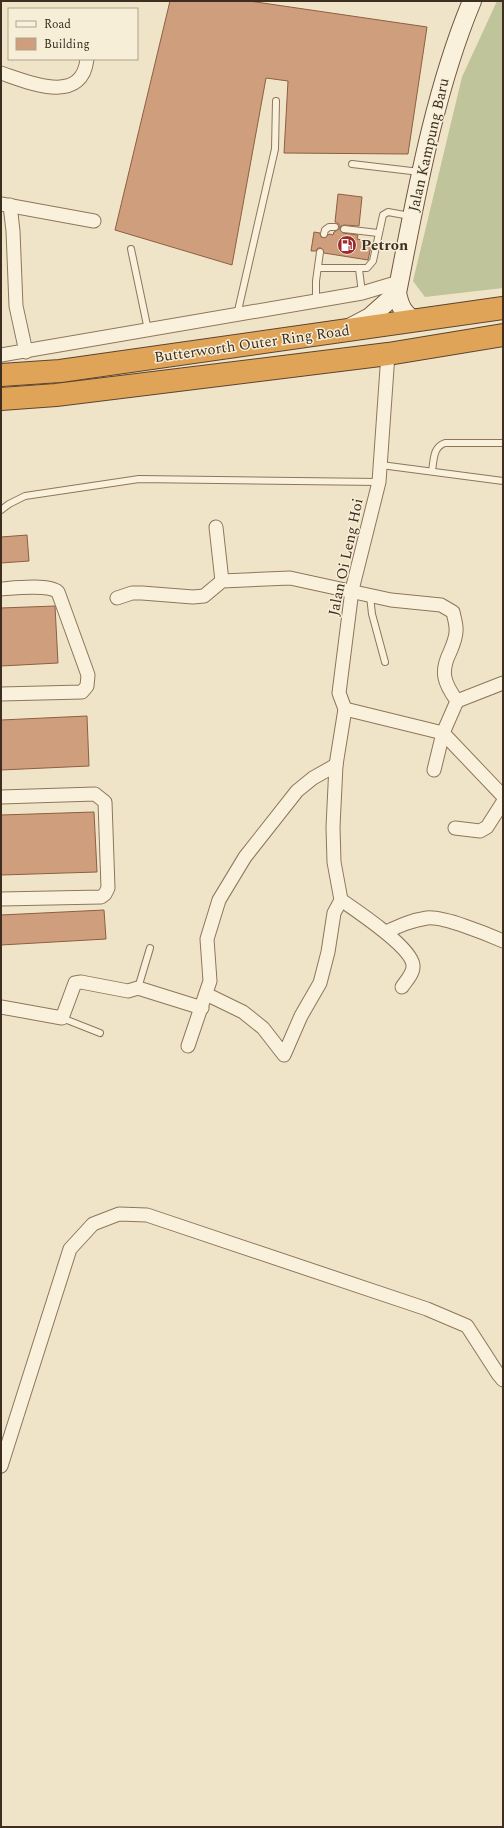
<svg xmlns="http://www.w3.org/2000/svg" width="504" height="1828" viewBox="0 0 504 1828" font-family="Spectral,serif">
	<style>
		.cemetery { fill: #bfc49a }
		.building { fill: #cf9f7d; stroke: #8d5f41 }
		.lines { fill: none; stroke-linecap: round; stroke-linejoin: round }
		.lane-casing { stroke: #8d765c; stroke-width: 8 }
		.street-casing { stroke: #8d765c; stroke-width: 15 }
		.secondary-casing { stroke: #6f573f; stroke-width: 20 }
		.highway-casing { stroke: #5b4430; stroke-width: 24 }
		.lane { stroke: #faf1dc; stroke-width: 6 }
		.street { stroke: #faf1dc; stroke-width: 13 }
		.secondary { stroke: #faf1dc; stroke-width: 18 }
		.highway { stroke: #e0a458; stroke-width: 22 }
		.labels { text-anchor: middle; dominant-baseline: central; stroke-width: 3; stroke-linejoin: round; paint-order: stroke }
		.street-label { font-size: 15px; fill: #3d2e20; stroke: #f7eed8 }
		.poi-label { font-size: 15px; font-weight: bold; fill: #3d2e20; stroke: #f7eed8; text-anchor: start }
	</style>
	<rect width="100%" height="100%" fill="#f0e4c8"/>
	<polygon class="cemetery" points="497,1 503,1 503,288 425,297 413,281 462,77"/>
	<g class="building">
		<polygon points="170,1 249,1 427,27 408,154 284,153 288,81 266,78 232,265 115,230"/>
		<polygon points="338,194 362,197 359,226 344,225 341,226 340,229 343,233 358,235 357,239 372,242 368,260 324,253 321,248 318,248 316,251 311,251 314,232 320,233 321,237 325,238 329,234 333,235 334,232 339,229 339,224 335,222"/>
		<polygon points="27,535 29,561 1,563 1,537"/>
		<polygon points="55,606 58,663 1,666 1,608"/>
		<polygon points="87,716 89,766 1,770 1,720"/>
		<polygon points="94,812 97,872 1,875 1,815"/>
		<polygon points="104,910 106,939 1,945 1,915"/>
	</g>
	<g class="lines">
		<defs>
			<g id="lane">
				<polyline points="352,164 420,172"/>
				<polyline points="344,229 378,233"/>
				<polyline points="324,234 325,230 329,227 335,227"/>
				<polyline points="131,249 148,330"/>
				<polyline points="318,268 367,268 373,261 383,215 388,212 410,216"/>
				<polyline points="359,269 362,293"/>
				<polyline points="316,300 316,281 320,252"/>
				<polyline points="237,315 275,149 276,101"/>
				<polyline points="381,465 503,481"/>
				<path d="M432,471C434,459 433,447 445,443H503"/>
				<polyline points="1,510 9,504 25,496 139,479 379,482"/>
				<polyline points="370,596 372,614 385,662"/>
				<polyline points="138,988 150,948"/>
				<polyline points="62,1018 100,1033"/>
			</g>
			<g id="street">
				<path d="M1,73C28,82 82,106 87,59"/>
				<polyline points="1,204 94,221"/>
				<polyline points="10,205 13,231 16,306 26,352"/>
				<polyline points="1,355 362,293 399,282"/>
				<polyline points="216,527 222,581"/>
				<path d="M1,589C14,588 49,584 58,592L88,675L87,686L82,692L1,694"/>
				<path d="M117,598L132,593H142L193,597L204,596L222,581L290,578L391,600L441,605L453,612C454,617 456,623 456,628C457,636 453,645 450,652C440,672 444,683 457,701L443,733L434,770"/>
				<polyline points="457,701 503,683"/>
				<polyline points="345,709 443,733 503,796"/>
				<polyline points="1,797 95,794 105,802 108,888 105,894 101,897 1,899"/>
				<polyline points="455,828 480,831 487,827 503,802"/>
				<path d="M341,900C357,911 411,947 413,965C414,973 406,981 402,987"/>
				<path d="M386,932C399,926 412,920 427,918C443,916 487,934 503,941"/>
				<polyline points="206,994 243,1012 263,1028 284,1055 301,1016 320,983 328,952 334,913 341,900 334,862 333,827 336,765 345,709 339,693 352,590 379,482 388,354"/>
				<polyline points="1,1007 62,1018 75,983 81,982 128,991 138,988 202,1008"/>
				<polyline points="188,1046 210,981 207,939 219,900 245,857 297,791 313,778 336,765"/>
				<polyline points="1,1466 70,1249 93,1224 119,1214 147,1215 427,1309 467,1326 498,1374 503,1380"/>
			</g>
			<g id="secondary">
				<path d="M415,321C403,313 400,307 397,293C416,196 434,92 472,1"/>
				<polyline points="349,328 370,317 397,293"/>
			</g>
			<g id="highway">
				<polyline points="1,375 60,371 503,308"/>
				<polyline points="1,399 56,395 388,354 503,335"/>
			</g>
		</defs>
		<use href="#lane" class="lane-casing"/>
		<use href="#street" class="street-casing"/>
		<use href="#secondary" class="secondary-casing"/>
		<use href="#highway" class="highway-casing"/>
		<use href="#lane" class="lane"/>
		<use href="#street" class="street"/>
		<use href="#secondary" class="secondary"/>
		<use href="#highway" class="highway"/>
	</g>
	<defs>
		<symbol id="fuel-disc" viewBox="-11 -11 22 22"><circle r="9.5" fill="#9e2a2b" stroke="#f7eed8"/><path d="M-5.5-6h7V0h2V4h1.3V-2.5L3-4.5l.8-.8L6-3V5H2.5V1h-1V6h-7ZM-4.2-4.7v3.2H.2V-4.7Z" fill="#fff"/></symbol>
	</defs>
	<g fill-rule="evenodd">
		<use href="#fuel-disc" x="336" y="234" width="22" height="22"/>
	</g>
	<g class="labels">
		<g class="street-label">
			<text transform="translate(429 145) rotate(-77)">Jalan Kampung Baru</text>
			<text transform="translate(252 344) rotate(-8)">Butterworth Outer Ring Road</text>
			<text transform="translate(346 557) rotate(-78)">Jalan Oi Leng Hoi</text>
		</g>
		<g class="poi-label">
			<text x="361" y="245">Petron</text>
		</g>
	</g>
	<rect width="504" height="1828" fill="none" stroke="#3d2e20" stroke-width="4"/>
	<rect x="8" y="8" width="130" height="52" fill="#f7eed8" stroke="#ada18e"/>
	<rect x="16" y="21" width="20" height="6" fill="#faf1dc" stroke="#ada18e"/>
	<text x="44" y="28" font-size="12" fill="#3d2e20">Road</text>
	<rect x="16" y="38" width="20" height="12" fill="#cf9f7d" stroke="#ada18e"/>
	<text x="44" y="48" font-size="12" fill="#3d2e20">Building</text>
</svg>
